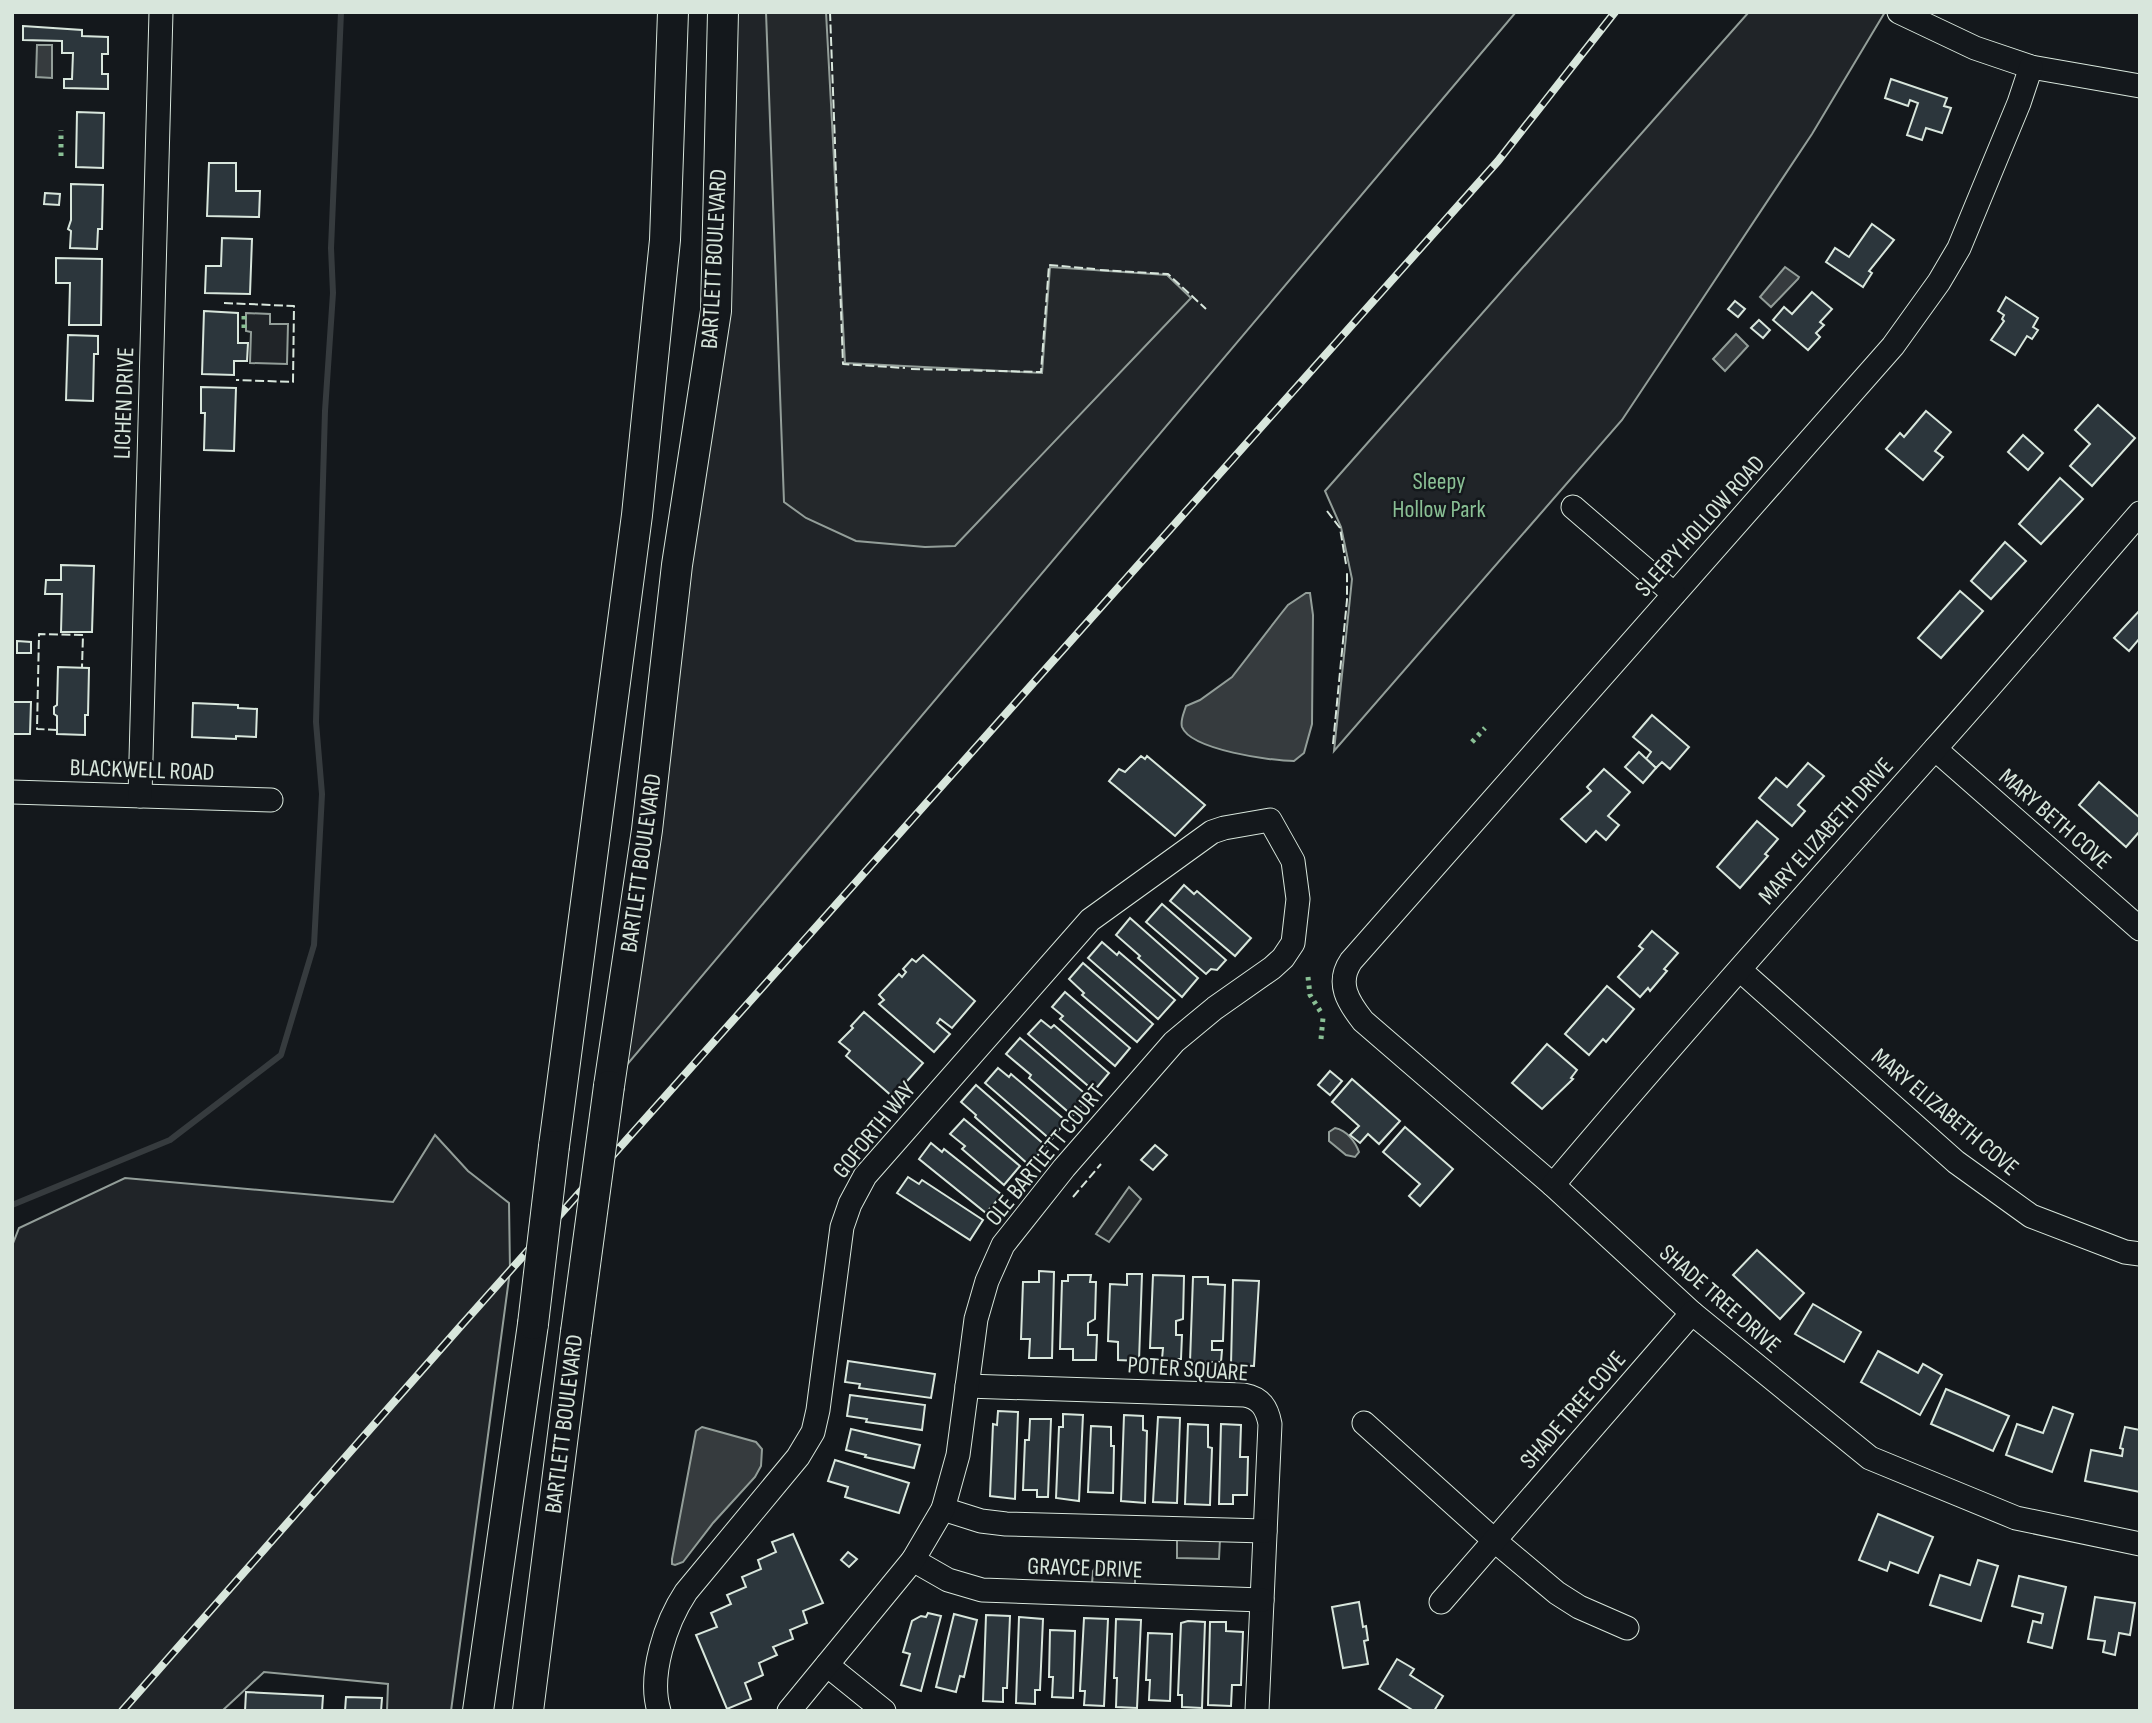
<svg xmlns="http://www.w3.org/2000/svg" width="2152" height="1723" viewBox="0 0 2152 1723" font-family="'Sofia Sans Condensed',sans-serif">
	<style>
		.green { fill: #202428; stroke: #939e99; stroke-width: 2 }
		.parking { fill: #24282b; stroke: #939e99; stroke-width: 2 }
		.water { fill: #363b3e; stroke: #939e99; stroke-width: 2 }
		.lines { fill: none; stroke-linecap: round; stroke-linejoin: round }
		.stream { stroke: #363b3e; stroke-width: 6 }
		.building { fill: #2c363c; stroke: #d8e6dc; stroke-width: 2 }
		.minor-casing { stroke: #d8e6dc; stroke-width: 25 }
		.major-casing { stroke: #d8e6dc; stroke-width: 32 }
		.minor { stroke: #14181c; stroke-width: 23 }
		.major { stroke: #14181c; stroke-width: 30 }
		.rail-casing { stroke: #d8e6dc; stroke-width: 8 }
		.rail { stroke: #14181c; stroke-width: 5; stroke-dasharray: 16; stroke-linecap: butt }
		.major-bridge-casing { stroke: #d8e6dc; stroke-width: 32; stroke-linecap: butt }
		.major-bridge { stroke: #14181c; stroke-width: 30 }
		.hedge { stroke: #8ac095; stroke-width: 5; stroke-dasharray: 3.5 5; stroke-linecap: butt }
		.fence { stroke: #d8e6dc; stroke-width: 2; stroke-dasharray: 9 3.5; stroke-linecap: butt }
		.labels { text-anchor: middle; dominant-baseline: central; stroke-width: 5; stroke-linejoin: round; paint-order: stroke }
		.street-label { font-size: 24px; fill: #d8e6dc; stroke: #14181c }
		.park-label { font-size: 24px; fill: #8ac095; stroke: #14181c }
	</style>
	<rect width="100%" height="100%" fill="#14181c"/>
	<g class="green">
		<polygon points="723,12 1516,12 609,1086 716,311"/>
		<polygon points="1885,12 1812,134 1622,420 1334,751 1352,579 1341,527 1325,491 1748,13"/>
		<polygon points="246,313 270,314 270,324 288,324 287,364 250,363 251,332 246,331"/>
		<polygon points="435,1135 468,1171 509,1203 510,1271 451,1711 387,1711 388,1684 264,1672 222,1711 12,1711 12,1246 19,1228 125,1178 393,1202"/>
	</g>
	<g class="parking">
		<polygon points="766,12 826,12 845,363 1042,373 1050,267 1167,275 1191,298 955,546 925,547 856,541 806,518 784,502"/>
		<polygon points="1129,1187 1141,1199 1109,1242 1096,1234"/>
		<polygon points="1177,1538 1220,1539 1219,1559 1177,1558"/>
		<polygon points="1096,1566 1135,1567 1135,1585 1092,1584 1093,1571"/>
	</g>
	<g class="water">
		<polygon points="37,45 52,45 52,78 36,77"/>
		<polygon points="1785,267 1799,277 1798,279 1771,307 1760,297"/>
		<polygon points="1736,334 1748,346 1725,371 1713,359"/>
		<path d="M1306,593H1310L1313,615L1312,724L1304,753L1294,761C1272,761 1191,750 1182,727C1180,720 1184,713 1186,706L1200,700L1232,677L1280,615L1288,605Z"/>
		<path d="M1335,1128C1347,1130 1356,1143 1359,1152L1355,1157L1346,1155L1329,1141V1132Z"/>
		<polygon points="702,1427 756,1442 762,1449 761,1466 755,1477 713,1523 683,1562 675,1565 672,1564 672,1559 696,1431"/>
	</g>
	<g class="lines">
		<polyline class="stream" points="12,1205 170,1140 281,1055 314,945 322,794 316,722 325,411 333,293 331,248 341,12"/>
	</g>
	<g class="building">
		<polygon points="23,26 82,30 82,36 108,37 108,54 102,54 102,74 108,74 108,89 64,88 64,79 72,79 73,53 62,53 62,41 23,40"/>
		<polygon points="1891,79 1947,98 1944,106 1951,108 1942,133 1926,128 1922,140 1907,135 1918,103 1910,100 1908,106 1885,98"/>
		<polygon points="77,112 104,113 103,168 76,167"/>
		<polygon points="209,163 236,163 236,191 260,191 259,217 207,216"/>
		<polygon points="71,184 103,185 102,229 98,229 97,249 70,248 71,231 68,229 71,220"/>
		<polygon points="45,193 60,194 59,205 44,204"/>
		<polygon points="1872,224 1894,240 1869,271 1872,273 1863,287 1826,262 1835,248 1849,257"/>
		<polygon points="222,238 252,239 250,294 205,293 206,266 221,266"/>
		<polygon points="56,258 102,259 101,325 69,325 70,283 56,283"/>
		<polygon points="1812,292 1832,309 1820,322 1824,325 1816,333 1820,337 1808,350 1773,320 1784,307 1792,314"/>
		<polygon points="2006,297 2038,318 2033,327 2038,330 2032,339 2027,336 2015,355 1991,340 2004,321 2002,319 2004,315 1998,311"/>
		<polygon points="1735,301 1745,309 1738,317 1728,309"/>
		<polygon points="204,311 238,313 238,343 248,343 247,361 234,361 234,375 202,374"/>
		<polygon points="1759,320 1770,330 1763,338 1751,328"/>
		<polygon points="68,335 98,336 98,354 94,354 93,401 66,400"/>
		<polygon points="201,387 236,388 234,451 204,450 205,413 201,413"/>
		<polygon points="2098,405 2135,438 2092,486 2070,466 2090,444 2075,430"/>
		<polygon points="1926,411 1951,432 1935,451 1943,457 1923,480 1886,449 1900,433 1904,437"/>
		<polygon points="2023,435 2043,453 2028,470 2008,452"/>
		<polygon points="2060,478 2083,499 2041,544 2019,524"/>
		<polygon points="2005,542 2026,561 1991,599 1971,581"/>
		<polygon points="61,565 94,566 92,632 61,632 62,594 45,594 46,580 61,580"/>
		<polygon points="1960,591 1983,611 1941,658 1918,638"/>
		<polygon points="2140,610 2140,638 2129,651 2114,638"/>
		<polygon points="17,641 31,642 31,653 17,653"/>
		<polygon points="58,667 89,668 88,715 85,715 85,735 57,734 57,716 54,714 54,707 57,705"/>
		<polygon points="12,702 31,702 30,734 12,734"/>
		<polygon points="193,703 238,705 238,708 257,709 256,737 236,736 236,739 192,737"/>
		<polygon points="1652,715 1689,747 1670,769 1662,762 1656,768 1646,759 1651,752 1633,737"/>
		<polygon points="1639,752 1656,768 1643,783 1625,767"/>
		<polygon points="1141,756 1145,759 1147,756 1205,805 1175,836 1109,781 1119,769 1125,772"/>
		<polygon points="1808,763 1824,776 1798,805 1805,811 1792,826 1759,798 1776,778 1787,787"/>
		<polygon points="1604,769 1630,792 1608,816 1619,825 1606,840 1596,831 1586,842 1561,819 1591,791 1587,787"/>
		<polygon points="2099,782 2140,818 2140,831 2126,847 2079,805"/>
		<polygon points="1757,821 1778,839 1765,854 1768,856 1740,888 1717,867"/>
		<polygon points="1184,885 1194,894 1197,891 1251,938 1235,956 1170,901"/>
		<polygon points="1162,904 1226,960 1217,970 1211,969 1206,974 1146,922"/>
		<polygon points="1130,918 1198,978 1182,997 1138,958 1140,956 1116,935"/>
		<polygon points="1652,931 1678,953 1664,969 1667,971 1650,991 1648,988 1640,997 1618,977 1643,949 1639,946"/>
		<polygon points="1102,942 1117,955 1119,952 1175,1000 1158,1019 1088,958"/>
		<polygon points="923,955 975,1001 952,1028 940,1019 937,1023 950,1034 934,1052 879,1004 884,1000 879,995 899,974 902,977 906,972 903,969 912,959 916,962"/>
		<polygon points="1083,963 1153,1024 1137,1042 1082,995 1084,993 1069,979"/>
		<polygon points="1607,986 1634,1009 1606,1042 1603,1039 1589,1055 1565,1034"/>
		<polygon points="1065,992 1130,1048 1115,1066 1060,1019 1063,1016 1052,1007"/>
		<polygon points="864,1012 923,1063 893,1097 846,1056 850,1051 839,1042 853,1028 851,1026"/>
		<polygon points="1041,1020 1051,1028 1054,1025 1109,1073 1094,1091 1028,1034"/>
		<polygon points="1020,1038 1089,1097 1073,1116 1029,1078 1031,1075 1006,1054"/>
		<polygon points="1547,1044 1577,1070 1571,1078 1573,1079 1542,1109 1512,1083"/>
		<polygon points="998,1068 1009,1077 1011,1074 1066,1121 1051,1140 985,1083"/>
		<polygon points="1330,1071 1342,1081 1330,1095 1318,1085"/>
		<polygon points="1352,1079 1400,1121 1379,1144 1368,1134 1360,1143 1350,1135 1359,1126 1332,1102"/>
		<polygon points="976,1085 1046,1146 1029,1165 975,1117 976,1115 961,1102"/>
		<polygon points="964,1119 1020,1166 1004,1185 962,1149 965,1146 950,1134"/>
		<polygon points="1405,1127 1453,1169 1420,1206 1409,1196 1420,1184 1383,1152"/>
		<polygon points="931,1143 942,1152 944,1149 1002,1195 986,1213 919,1159"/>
		<polygon points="1155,1145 1167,1155 1153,1170 1141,1160"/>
		<polygon points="908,1177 919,1184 922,1180 983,1220 970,1240 897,1193"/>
		<polygon points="1757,1250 1804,1293 1780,1319 1733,1275"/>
		<polygon points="1039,1271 1054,1272 1052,1358 1029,1358 1030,1339 1021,1339 1023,1282 1039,1282"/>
		<polygon points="1127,1274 1142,1274 1139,1361 1118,1360 1118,1342 1108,1341 1110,1284 1127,1285"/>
		<polygon points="1068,1275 1091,1275 1090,1282 1096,1282 1095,1319 1088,1323 1088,1335 1097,1335 1096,1360 1073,1360 1073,1349 1060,1349 1062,1281 1068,1281"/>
		<polygon points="1153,1275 1184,1276 1183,1319 1176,1321 1176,1335 1182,1335 1181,1359 1162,1359 1163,1348 1150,1348"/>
		<polygon points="1193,1277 1208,1277 1208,1284 1225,1285 1223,1341 1212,1341 1212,1350 1222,1350 1221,1362 1190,1362"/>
		<polygon points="1233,1280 1259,1281 1254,1366 1231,1365"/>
		<polygon points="1813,1304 1861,1332 1844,1362 1795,1334"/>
		<polygon points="1878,1351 1918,1373 1923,1364 1942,1375 1920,1415 1861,1382"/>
		<polygon points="848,1361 935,1374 931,1398 859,1388 860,1384 845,1382"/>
		<polygon points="1946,1389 2009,1416 1993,1451 1931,1424"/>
		<polygon points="850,1395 925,1405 922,1430 866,1422 867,1419 847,1416"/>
		<polygon points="2053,1407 2073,1414 2052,1472 2006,1455 2017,1424 2043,1433"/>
		<polygon points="998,1411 1018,1412 1015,1499 990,1496 993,1424 997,1425"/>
		<polygon points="1063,1414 1083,1415 1079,1501 1056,1498 1059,1427 1063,1427"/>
		<polygon points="1124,1415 1143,1416 1143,1430 1147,1431 1145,1503 1121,1501"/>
		<polygon points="1158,1417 1180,1418 1177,1503 1153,1502"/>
		<polygon points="1030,1419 1051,1419 1048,1497 1037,1497 1037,1490 1023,1490 1025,1440 1029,1440"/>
		<polygon points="1188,1424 1208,1425 1208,1447 1212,1448 1210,1505 1185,1504"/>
		<polygon points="1221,1424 1241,1425 1240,1457 1248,1457 1247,1495 1233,1495 1233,1504 1219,1504"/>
		<polygon points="1091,1426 1111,1427 1111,1446 1114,1446 1113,1493 1088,1492"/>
		<polygon points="2125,1427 2140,1430 2140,1492 2085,1481 2091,1450 2122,1456 2123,1449 2120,1448"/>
		<polygon points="851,1429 920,1445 914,1468 865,1457 866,1455 846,1450"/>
		<polygon points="835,1460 909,1483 899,1513 845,1497 848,1487 828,1481"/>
		<polygon points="1878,1514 1933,1537 1918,1573 1890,1562 1887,1571 1859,1560"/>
		<polygon points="793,1534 823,1603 803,1611 807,1623 790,1630 793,1639 773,1647 777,1655 759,1663 763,1675 745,1683 751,1699 727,1709 696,1635 717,1627 711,1613 731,1604 727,1595 746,1587 742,1577 761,1569 758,1560 776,1552 772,1542"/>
		<polygon points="848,1552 857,1559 849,1567 841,1560"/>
		<polygon points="1978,1560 1998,1566 1981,1621 1930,1605 1940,1575 1970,1585"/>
		<polygon points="2019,1576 2066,1587 2052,1648 2028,1642 2033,1621 2041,1623 2043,1614 2012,1606"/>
		<polygon points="2095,1597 2135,1603 2130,1635 2119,1633 2115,1655 2103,1652 2105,1641 2088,1639"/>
		<polygon points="1359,1602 1363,1627 1366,1626 1368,1640 1364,1641 1368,1664 1343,1668 1332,1607"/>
		<polygon points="928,1613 941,1616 921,1691 901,1685 910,1654 903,1652 912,1621 921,1616 926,1617"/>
		<polygon points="954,1614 977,1620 964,1677 960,1676 956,1692 936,1687"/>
		<polygon points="986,1615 1010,1616 1007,1688 1003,1688 1003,1702 983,1701"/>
		<polygon points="1019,1617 1043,1619 1040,1690 1035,1690 1035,1704 1016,1703"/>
		<polygon points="1084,1618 1108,1619 1104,1706 1084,1705 1085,1691 1080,1691"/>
		<polygon points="1116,1619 1141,1620 1137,1708 1116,1707 1117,1678 1114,1678"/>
		<polygon points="1188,1621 1205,1622 1202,1708 1182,1707 1182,1695 1178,1695 1181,1623"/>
		<polygon points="1210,1622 1226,1622 1226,1631 1243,1632 1241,1685 1232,1685 1231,1706 1208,1705"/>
		<polygon points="1050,1630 1075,1631 1073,1698 1052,1697 1053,1677 1049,1677"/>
		<polygon points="1148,1633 1172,1634 1170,1701 1149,1700 1150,1680 1146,1680"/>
		<polygon points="1397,1659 1414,1669 1410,1675 1443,1696 1434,1711 1414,1711 1379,1689"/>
		<polygon points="246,1692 323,1696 322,1711 245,1711"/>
		<polygon points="346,1697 382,1698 381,1711 345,1711"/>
	</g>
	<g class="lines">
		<defs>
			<g id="minor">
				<polyline points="1899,12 1975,48 2031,67 2140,86"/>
				<path d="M2031,67L2019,103L1959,248L1939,282L1893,346L1351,961C1336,983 1348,1002 1363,1021L1553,1185L1692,1313L1870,1458L2016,1518L2140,1544"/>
				<polyline points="1573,507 1674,594"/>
				<polyline points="1935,749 2140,929"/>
				<polyline points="12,792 271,800"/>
				<polyline points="140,796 161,12"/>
				<polyline points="1740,970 1956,1162 2031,1216 2125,1252 2140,1254"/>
				<path d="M1553,1185C1678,1037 1806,894 1934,750C2004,672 2071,592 2140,513"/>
				<path d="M967,1386L1244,1395C1261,1398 1267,1408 1270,1424L1257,1711"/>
				<polyline points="1364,1423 1495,1541 1557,1593 1579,1607 1627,1628"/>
				<polyline points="943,1509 981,1521 1006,1524 1265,1531"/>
				<polyline points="913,1560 948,1580 982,1590 1262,1600"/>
				<polyline points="1441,1602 1692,1313"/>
				<polyline points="827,1665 884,1711"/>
				<path d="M659,1711C648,1675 666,1622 686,1592L798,1457L813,1432L818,1410L842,1227L850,1204L865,1176L1090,920L1212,832L1224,828L1270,820L1293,861L1298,899L1293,943L1283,958L1272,968L1215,1008L1174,1042L1064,1168L1003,1245L987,1281L976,1319L958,1455L943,1509L913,1560L789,1711"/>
			</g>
			<g id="major">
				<polyline points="609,1086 647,830 677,565 716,311 723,12"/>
				<polyline points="554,1146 637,515 665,240 673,12"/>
				<polyline points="478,1711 533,1324"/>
				<polyline points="528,1711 576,1332"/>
			</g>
		</defs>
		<use href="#minor" class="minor-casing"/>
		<use href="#major" class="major-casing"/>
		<use href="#minor" class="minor"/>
		<use href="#major" class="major"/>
		<defs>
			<polyline id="rail" points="122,1711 459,1328 1498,161 1615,12"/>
		</defs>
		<use href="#rail" class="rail-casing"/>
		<use href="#rail" class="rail"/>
		<defs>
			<g id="major-bridge">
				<polyline points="533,1324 554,1146"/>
				<polyline points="576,1332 609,1086"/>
			</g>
		</defs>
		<use href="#major-bridge" class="major-bridge-casing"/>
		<use href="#major-bridge" class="major-bridge"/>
		<g class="hedge">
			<polyline points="61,156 61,130"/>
			<polyline points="244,328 244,313"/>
			<polyline points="1472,742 1485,728"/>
			<polyline points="1308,977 1310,995 1322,1014"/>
			<polyline points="1321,1039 1323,1018"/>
		</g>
		<g class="fence">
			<polyline points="830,12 835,144"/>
			<polyline points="835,149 843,364 905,368"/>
			<polyline points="1100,270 1168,274 1206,309"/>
			<polyline points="224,303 294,306 293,382 236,380"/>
			<polyline points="911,369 1041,372 1049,265 1095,269"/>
			<polyline points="1327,511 1340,528 1346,564"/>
			<polyline points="57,730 37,729 39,634 83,635 82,667"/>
			<polyline points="1333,744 1347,600 1347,570"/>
			<polyline points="1073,1197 1101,1164"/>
		</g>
	</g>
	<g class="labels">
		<g class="street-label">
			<text transform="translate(714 259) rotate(-87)">BARTLETT BOULEVARD</text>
			<text transform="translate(124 403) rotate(-88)">LICHEN DRIVE</text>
			<text transform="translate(1700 526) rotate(-48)">SLEEPY HOLLOW ROAD</text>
			<text transform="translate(142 770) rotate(2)">BLACKWELL ROAD</text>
			<text transform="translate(2055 819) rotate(41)">MARY BETH COVE</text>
			<text transform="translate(1826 831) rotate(-48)">MARY ELIZABETH DRIVE</text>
			<text transform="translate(641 863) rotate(-82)">BARTLETT BOULEVARD</text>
			<text transform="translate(1945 1112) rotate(40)">MARY ELIZABETH COVE</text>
			<text transform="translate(874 1130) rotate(-51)">GOFORTH WAY</text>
			<text transform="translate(1045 1155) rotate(-51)">OLE BARTLETT COURT</text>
			<text transform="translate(1720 1299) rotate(41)">SHADE TREE DRIVE</text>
			<text transform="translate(1188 1369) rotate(4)">POTER SQUARE</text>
			<text transform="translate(1573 1410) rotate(-49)">SHADE TREE COVE</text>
			<text transform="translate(564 1424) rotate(-83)">BARTLETT BOULEVARD</text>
			<text transform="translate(1085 1568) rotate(2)">GRAYCE DRIVE</text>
		</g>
		<g class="park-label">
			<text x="1439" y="481">Sleepy<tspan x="1439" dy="28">Hollow Park</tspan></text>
		</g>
	</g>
	<rect width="2152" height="1723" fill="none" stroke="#d8e6dc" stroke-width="28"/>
</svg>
